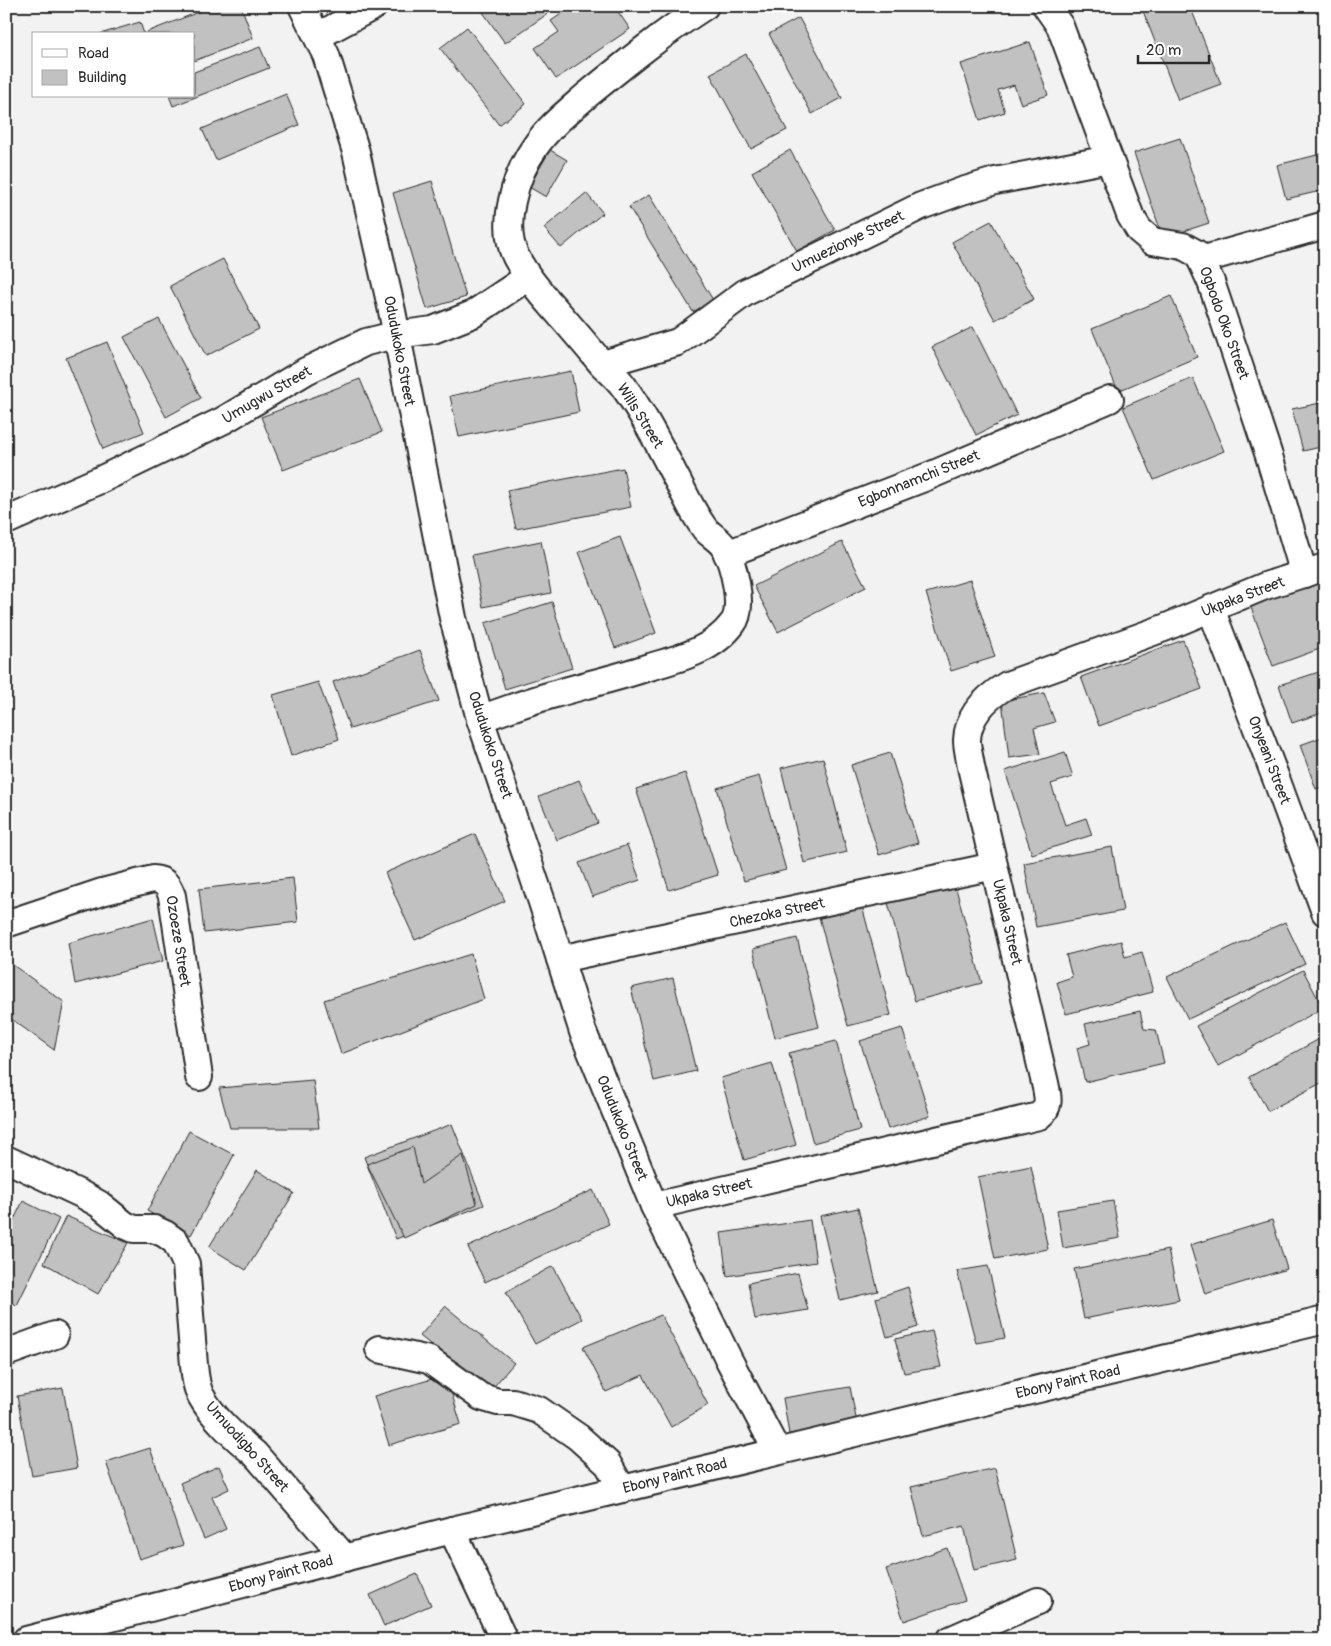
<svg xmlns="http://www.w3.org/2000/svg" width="1331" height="1646" viewBox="0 0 1331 1646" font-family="Pangolin,sans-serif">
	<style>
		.building { fill: #c1c1c1; stroke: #2b2b2b }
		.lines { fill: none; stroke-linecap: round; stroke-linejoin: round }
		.minor-casing { stroke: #2b2b2b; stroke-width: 30 }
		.minor { stroke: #fff; stroke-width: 26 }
		.labels { text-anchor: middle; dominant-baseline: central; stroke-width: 4; stroke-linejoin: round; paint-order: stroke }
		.street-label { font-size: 15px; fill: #2b2b2b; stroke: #fff }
	</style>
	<rect width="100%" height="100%" fill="#f2f2f2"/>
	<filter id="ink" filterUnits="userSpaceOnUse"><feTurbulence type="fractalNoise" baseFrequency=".02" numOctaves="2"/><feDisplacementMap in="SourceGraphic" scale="10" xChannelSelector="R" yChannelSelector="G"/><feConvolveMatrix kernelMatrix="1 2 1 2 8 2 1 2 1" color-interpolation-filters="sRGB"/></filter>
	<g filter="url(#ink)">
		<g class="building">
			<polygon points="214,6 241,6 253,38 194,61 194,34 147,34 147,32"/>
			<polygon points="482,6 559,6 505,43 480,8"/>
			<polygon points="573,6 585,6 590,10 593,6 614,6 630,29 556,79 535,48 559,32 551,21"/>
			<polygon points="1141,6 1190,6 1221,84 1178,100"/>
			<polygon points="799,18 842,98 812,114 769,34"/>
			<polygon points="140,22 144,34 100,34"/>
			<polygon points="467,27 526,104 499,125 440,48"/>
			<polygon points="1030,42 1048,95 1021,104 1014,85 998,90 1005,112 980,120 961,64"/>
			<polygon points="260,47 269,68 173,106 169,96 194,96 194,72"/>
			<polygon points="746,54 787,130 751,149 710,74"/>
			<polygon points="286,94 299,125 216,160 202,129"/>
			<polygon points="1180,138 1209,223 1163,238 1134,153"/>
			<polygon points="550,150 567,160 546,197 529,187"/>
			<polygon points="790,150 835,230 797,251 752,172"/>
			<polygon points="1325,153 1325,190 1286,199 1277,165"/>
			<polygon points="432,181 466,297 427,309 393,193"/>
			<polygon points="586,193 603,213 561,248 544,228"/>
			<polygon points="649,195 713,300 693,312 629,207"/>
			<polygon points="991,221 1034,299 995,320 952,242"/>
			<polygon points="223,259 259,329 206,356 170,286"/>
			<polygon points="1171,296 1197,357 1118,391 1092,329"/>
			<polygon points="159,319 201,398 166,417 124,337"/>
			<polygon points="973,327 1017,415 976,435 932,347"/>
			<polygon points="107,342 144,432 103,449 66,358"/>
			<polygon points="571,371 579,412 459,437 450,396"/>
			<polygon points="1193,378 1224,451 1154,480 1123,407"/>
			<polygon points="360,379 382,432 283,470 261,417"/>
			<polygon points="1325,402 1325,446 1303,451 1292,409"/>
			<polygon points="623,468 631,507 516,529 507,490"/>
			<polygon points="620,537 656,633 615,648 579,552"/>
			<polygon points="541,541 551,593 483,607 472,555"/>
			<polygon points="842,542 866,587 778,632 754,586"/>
			<polygon points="1325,577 1325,647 1273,666 1250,605"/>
			<polygon points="970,580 995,657 951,671 926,593"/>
			<polygon points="552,602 572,668 505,689 485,623"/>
			<polygon points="1183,640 1202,689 1099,726 1081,677"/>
			<polygon points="420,650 439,701 350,729 333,682"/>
			<polygon points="1325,670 1325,712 1292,723 1279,685"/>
			<polygon points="318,682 339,739 291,756 273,695"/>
			<polygon points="1044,693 1055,722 1034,728 1040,754 1009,758 1002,701"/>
			<polygon points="1325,736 1325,786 1316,789 1300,745"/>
			<polygon points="1065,752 1073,777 1051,784 1065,825 1086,818 1092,835 1032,854 1005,771"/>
			<polygon points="890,753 918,843 879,855 851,765"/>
			<polygon points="823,758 847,852 804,863 781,768"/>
			<polygon points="685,773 718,875 669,890 636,789"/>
			<polygon points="759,776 786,870 744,881 717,788"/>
			<polygon points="579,780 598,823 557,840 539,797"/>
			<polygon points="475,834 505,901 415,940 385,873"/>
			<polygon points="627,845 640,880 592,897 579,863"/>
			<polygon points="1112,847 1123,911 1036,927 1024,863"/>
			<polygon points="293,878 298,922 204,933 199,889"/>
			<polygon points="955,885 982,983 915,1001 888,903"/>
			<polygon points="862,906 891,1015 848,1026 819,917"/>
			<polygon points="153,918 163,961 75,984 68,943"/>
			<polygon points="1285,922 1305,964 1188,1019 1167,977"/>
			<polygon points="797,938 819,1027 775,1038 753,949"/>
			<polygon points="1121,941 1125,957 1142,952 1153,992 1066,1014 1057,982 1072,977 1066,955"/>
			<polygon points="471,954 484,999 341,1054 324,1000"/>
			<polygon points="6,960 64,1002 54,1050 6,1015"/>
			<polygon points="1303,970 1323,1008 1218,1066 1196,1026"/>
			<polygon points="673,978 696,1071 654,1081 631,988"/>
			<polygon points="1140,1011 1144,1029 1156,1030 1164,1063 1085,1082 1077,1048 1090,1044 1085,1024"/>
			<polygon points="902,1028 930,1116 888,1129 860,1041"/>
			<polygon points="1325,1036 1325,1081 1268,1111 1249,1077"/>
			<polygon points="836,1041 860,1130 813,1143 789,1053"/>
			<polygon points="772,1063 796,1145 744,1160 721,1078"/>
			<polygon points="313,1080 319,1128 230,1128 219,1088"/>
			<polygon points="452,1124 484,1205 396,1239 364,1157"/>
			<polygon points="189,1131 234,1155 191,1235 147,1211"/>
			<polygon points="413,1147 421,1184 463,1155 477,1204 404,1238 367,1164"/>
			<polygon points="1031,1166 1048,1249 995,1259 978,1177"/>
			<polygon points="257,1170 294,1193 246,1270 209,1247"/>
			<polygon points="593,1190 609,1224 485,1282 468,1247"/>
			<polygon points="23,1201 59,1219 17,1305 6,1300 6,1236"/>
			<polygon points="1113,1201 1120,1238 1063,1248 1057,1210"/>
			<polygon points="858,1208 878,1291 840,1300 820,1216"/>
			<polygon points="66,1216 128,1243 98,1294 44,1263"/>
			<polygon points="810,1220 816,1262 727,1276 721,1233"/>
			<polygon points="1272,1220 1287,1269 1205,1294 1190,1245"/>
			<polygon points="1168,1250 1179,1300 1084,1319 1074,1269"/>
			<polygon points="553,1266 582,1319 535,1344 506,1292"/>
			<polygon points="988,1266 1005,1338 976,1343 957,1271"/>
			<polygon points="798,1273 808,1310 755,1319 748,1283"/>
			<polygon points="908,1287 918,1327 887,1337 876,1298"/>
			<polygon points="445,1306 514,1363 489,1392 420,1336"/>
			<polygon points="661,1315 708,1405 671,1427 643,1375 606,1392 583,1347"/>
			<polygon points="932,1331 941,1367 904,1373 895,1339"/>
			<polygon points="446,1375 461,1424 389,1445 374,1396"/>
			<polygon points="850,1387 857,1423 789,1434 783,1398"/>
			<polygon points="63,1388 77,1468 32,1476 17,1396"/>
			<polygon points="150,1448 183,1545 139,1559 106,1462"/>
			<polygon points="219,1466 229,1489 212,1497 226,1529 204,1539 180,1483"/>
			<polygon points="995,1468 1017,1560 974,1570 964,1526 923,1536 911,1487"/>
			<polygon points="947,1548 965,1600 904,1621 886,1569"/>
			<polygon points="417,1574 431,1605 384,1626 370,1595"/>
		</g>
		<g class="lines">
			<defs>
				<g id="minor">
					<polyline points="302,6 326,55 356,152 392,311 453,618 480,719 542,902 583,1032 654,1206 729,1360 777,1451"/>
					<polyline points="1046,6 1060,26 1130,215 1139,230 1152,241 1183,246 1196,253 1201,260 1211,282 1235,353 1269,456 1304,574"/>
					<polyline points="318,36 374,6"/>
					<polyline points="1201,260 1325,225"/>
					<polyline points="603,364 678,342 746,292 921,206 962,191 995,181 1109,159"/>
					<polyline points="6,521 102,479 224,420 306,371 366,342 395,335 433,330 473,314 528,277"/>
					<polyline points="727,554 929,476 1110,399"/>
					<polyline points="1211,609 1277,781 1325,912"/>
					<path d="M480,719C505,710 529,701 555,694C585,685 616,678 646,668C677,659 713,651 733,623C745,608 733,562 724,547C719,539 711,536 705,529C692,512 684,492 674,474C660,446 642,412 624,387C618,378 609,371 602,364C586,345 570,326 554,308C540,292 526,276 516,257C500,226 515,175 535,147C548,127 569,111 587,95C625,64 663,33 705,6"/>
					<path d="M6,924L102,892L153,879C165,880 168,885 172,896L199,1077"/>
					<polyline points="560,959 994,866"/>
					<path d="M6,1159L81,1194L99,1204L125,1225L134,1229H154L165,1234L176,1242L186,1264L194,1365C195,1375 196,1387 201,1396C213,1418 236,1438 255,1454L345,1558"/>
					<path d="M654,1206L1039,1116C1051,1106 1048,1097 1045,1083L971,767C970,758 967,749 967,740C968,715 987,697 1007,685L1164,628L1265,586L1325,567"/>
					<polyline points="379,1349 429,1360 481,1397 498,1402 513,1402 539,1410 578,1437 608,1464 622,1489"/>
					<polyline points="6,1353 55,1335"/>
					<polyline points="452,1530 504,1640"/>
					<polyline points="26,1640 452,1530 1325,1320"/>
					<polyline points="950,1640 1038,1601"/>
				</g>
			</defs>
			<use href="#minor" class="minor-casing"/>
			<use href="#minor" class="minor"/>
		</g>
	</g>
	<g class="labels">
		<g class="street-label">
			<text transform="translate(848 242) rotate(-26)">Umuezionye Street</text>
			<text transform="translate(1224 323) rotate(70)">Ogbodo Oko Street</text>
			<text transform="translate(399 351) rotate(79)">Odudukoko Street</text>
			<text transform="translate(267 395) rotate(-30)">Umugwu Street</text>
			<text transform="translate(640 416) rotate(58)">Wills Street</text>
			<text transform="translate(919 479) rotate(-22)">Egbonnamchi Street</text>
			<text transform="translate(1243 597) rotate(-21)">Ukpaka Street</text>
			<text transform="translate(490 745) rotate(72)">Odudukoko Street</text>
			<text transform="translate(1269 760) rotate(69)">Onyeani Street</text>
			<text transform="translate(777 913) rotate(-12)">Chezoka Street</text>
			<text transform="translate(1007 922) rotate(77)">Ukpaka Street</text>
			<text transform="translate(178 941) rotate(81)">Ozoeze Street</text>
			<text transform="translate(622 1128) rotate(68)">Odudukoko Street</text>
			<text transform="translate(709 1193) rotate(-13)">Ukpaka Street</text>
			<text transform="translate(1068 1382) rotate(-13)">Ebony Paint Road</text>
			<text transform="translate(247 1447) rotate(48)">Umuodigbo Street</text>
			<text transform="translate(675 1476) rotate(-14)">Ebony Paint Road</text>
			<text transform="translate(281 1574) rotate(-15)">Ebony Paint Road</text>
		</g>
	</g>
	<rect width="1331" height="1646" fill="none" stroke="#fff" stroke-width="25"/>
	<rect x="12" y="12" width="1306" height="1621" fill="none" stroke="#2b2b2b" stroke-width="2" filter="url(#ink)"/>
	<rect x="32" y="32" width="162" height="65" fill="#ffffff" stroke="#aaaaaa"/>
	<rect x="42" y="49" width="25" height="8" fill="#ffffff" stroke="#aaaaaa"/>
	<text x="78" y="58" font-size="15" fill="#2b2b2b">Road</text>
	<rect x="42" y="70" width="25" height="15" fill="#c1c1c1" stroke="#aaaaaa"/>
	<text x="78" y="82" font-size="15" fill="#2b2b2b">Building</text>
	<path d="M1138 55v8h71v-8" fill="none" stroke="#2b2b2b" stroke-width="2.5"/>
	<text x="1146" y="55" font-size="15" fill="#2b2b2b" stroke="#ffffff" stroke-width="4" paint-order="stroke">20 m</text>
</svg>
